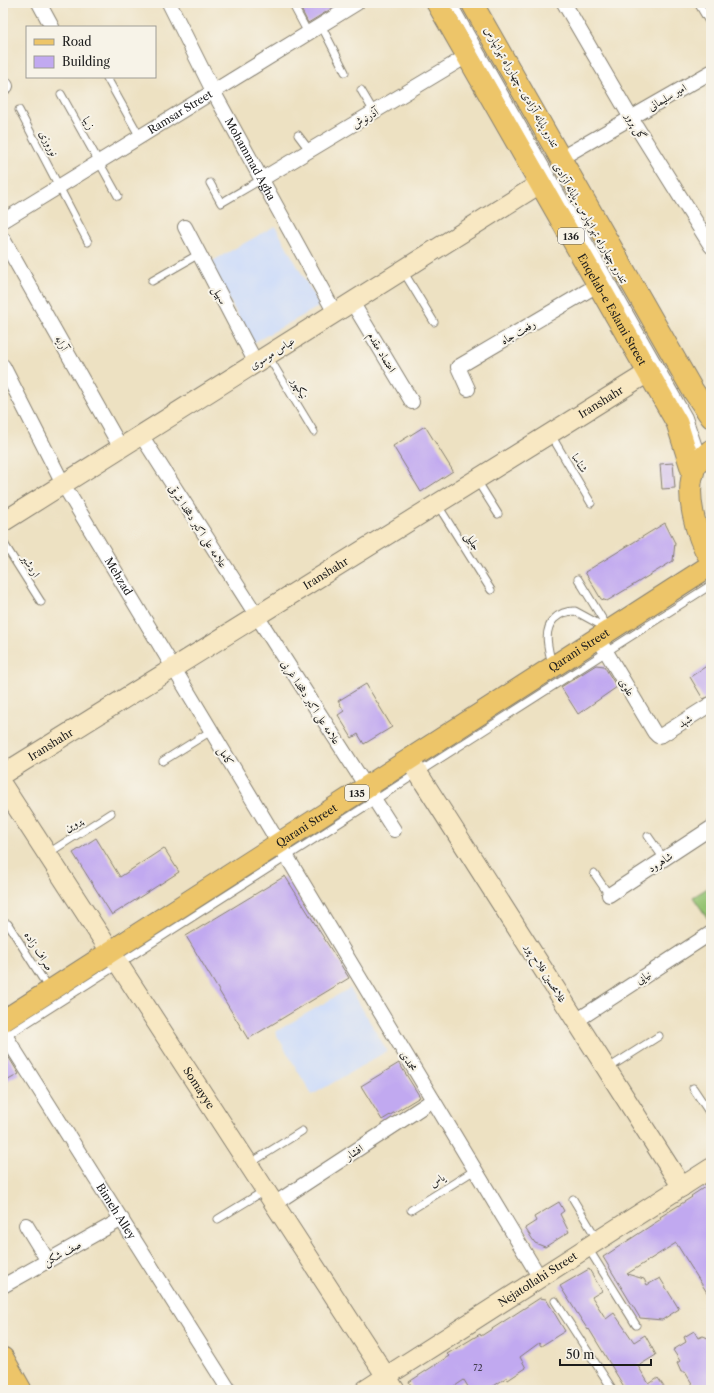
<svg xmlns="http://www.w3.org/2000/svg" width="714" height="1393" viewBox="0 0 714 1393" font-family="'Libre Caslon Text',Amiri,serif">
	<style>
		.built { fill: #ccdbfa }
		.green { fill: #94c372; stroke: #587047 }
		.building { fill: #c1a9f0 }
		.lines { fill: none; stroke-linecap: round; stroke-linejoin: round }
		.lane-casing { stroke: #847e6f; stroke-width: 9 }
		.street-casing { stroke: #847e6f; stroke-width: 16 }
		.secondary-casing { stroke: #847e6f; stroke-width: 21 }
		.primary-casing { stroke: #847e6f; stroke-width: 23 }
		.lane { stroke: #fff; stroke-width: 7 }
		.street { stroke: #fff; stroke-width: 14 }
		.secondary { stroke: #f8e8c3; stroke-width: 19 }
		.primary { stroke: #edc569; stroke-width: 21 }
		.labels { text-anchor: middle; dominant-baseline: central; stroke-width: 4; stroke-linejoin: round; paint-order: stroke }
		.number-label { font-size: 9px; fill: #453f51 }
		.shield { fill: #f7f3e8; stroke: #5e5c59; stroke-width: 1 }
		.shield-label { font-size: 10px; font-weight: bold; fill: #1c1c1c }
		.street-label { font-size: 11px; fill: #1c1c1c; stroke: #f7f3e8 }
	</style>
	<rect width="100%" height="100%" fill="#f7f3e8"/>
	<filter id="ink" filterUnits="userSpaceOnUse"><feTurbulence type="fractalNoise" baseFrequency=".025" numOctaves="2"/><feDisplacementMap in="SourceGraphic" scale="8" xChannelSelector="R" yChannelSelector="G"/><feConvolveMatrix kernelMatrix="1 2 1 2 8 2 1 2 1" color-interpolation-filters="sRGB"/></filter>
	<filter id="wash" filterUnits="userSpaceOnUse"><feTurbulence type="fractalNoise" baseFrequency=".012" numOctaves="4" result="noise"/><feDisplacementMap in="SourceGraphic" scale="16" xChannelSelector="R" yChannelSelector="G"/><feGaussianBlur stdDeviation="0.9" result="paint"/><feColorMatrix in="noise" values="0 0 0 0 0 0 0 0 0 0 0 0 0 0 0 0 0 1.4 0 .05"/><feComposite in="paint" operator="in"/></filter>
	<g filter="url(#wash)">
		<rect width="100%" height="100%" fill="#ede1c2"/>
		<g class="built">
			<polygon points="275,226 320,306 253,343 209,263"/>
			<polygon points="350,988 387,1051 312,1095 275,1032"/>
		</g>
		<polygon class="green" points="711,886 711,921 710,922 693,897"/>
		<g id="blocks">
			<g class="building">
				<polygon points="298,3 341,3 308,23"/>
				<polygon points="425,426 453,471 421,492 393,446"/>
				<polygon points="673,463 675,488 662,489 660,464"/>
				<polygon points="665,523 675,543 673,561 607,601 601,599 585,572"/>
				<polygon points="711,663 711,696 703,699 690,677"/>
				<polygon points="596,665 604,666 617,687 578,714 561,687"/>
				<polygon points="366,684 392,727 364,744 358,734 352,738 338,715 344,711 338,701"/>
				<polygon points="96,838 120,877 164,848 179,872 112,915 73,853"/>
				<polygon points="285,876 349,978 248,1039 186,936"/>
				<polygon points="3,1048 19,1074 3,1083"/>
				<polygon points="399,1063 420,1097 382,1120 361,1086"/>
				<polygon points="711,1183 711,1299 676,1243 627,1274 644,1279 647,1285 660,1278 679,1309 662,1320 640,1318 603,1257 661,1219 660,1217 692,1197 691,1196"/>
				<polygon points="559,1202 564,1211 560,1214 569,1232 545,1247 535,1243 525,1228 536,1221 534,1217"/>
				<polygon points="589,1269 602,1291 592,1297 606,1319 614,1313 634,1342 645,1335 656,1355 638,1366 649,1384 658,1378 666,1390 626,1390 589,1329 588,1330 577,1313 560,1286"/>
				<polygon points="540,1298 546,1299 565,1331 541,1346 539,1343 520,1357 526,1368 508,1380 507,1377 488,1390 470,1390 464,1380 449,1390 414,1390 409,1382 449,1356 447,1354 480,1334 481,1336"/>
				<polygon points="694,1331 698,1338 703,1336 708,1338 711,1343 711,1390 696,1390 685,1372 681,1372 677,1363 680,1361 673,1350 686,1342 684,1337"/>
			</g>
		</g>
	</g>
	<g filter="url(#ink)">
		<use href="#blocks" fill-opacity="0" stroke="#847e6f" stroke-width="1"/>
		<g class="lines">
			<defs>
				<g id="lane">
					<polyline points="292,3 308,33"/>
					<polyline points="453,3 688,416 701,454"/>
					<polyline points="698,3 711,25"/>
					<polyline points="321,25 345,72"/>
					<polyline points="107,78 140,137"/>
					<polyline points="361,90 374,112"/>
					<polyline points="61,94 118,196"/>
					<polyline points="19,110 88,242"/>
					<polyline points="298,135 310,151"/>
					<polyline points="210,183 221,203 262,179"/>
					<polyline points="403,271 434,322"/>
					<polyline points="152,281 199,254"/>
					<polyline points="268,356 314,432"/>
					<polyline points="551,435 591,503"/>
					<polyline points="476,479 498,514"/>
					<polyline points="437,504 491,590"/>
					<polyline points="3,542 41,602"/>
					<polyline points="578,579 608,628"/>
					<path d="M552,665C549,650 542,632 554,619C560,613 566,611 575,611L608,629"/>
					<polyline points="163,761 211,731"/>
					<polyline points="648,836 664,859"/>
					<polyline points="47,854 111,813"/>
					<polyline points="594,873 609,895"/>
					<polyline points="8,924 49,989"/>
					<polyline points="5,1037 711,585"/>
					<polyline points="607,1069 659,1036"/>
					<polyline points="693,1088 711,1115"/>
					<polyline points="249,1164 302,1131"/>
					<polyline points="573,1199 597,1239"/>
					<polyline points="411,1210 475,1170"/>
					<polyline points="218,1219 264,1191"/>
					<polyline points="588,1248 636,1325"/>
					<polyline points="555,1301 613,1390"/>
					<polyline points="3,1382 8,1390"/>
				</g>
				<g id="street">
					<polyline points="39,3 52,27"/>
					<path id="s1" d="M169,3L213,91L335,313"/>
					<polyline points="564,3 631,118 711,246"/>
					<polyline points="3,82 6,86 3,88"/>
					<polyline points="561,158 711,72"/>
					<polyline points="262,179 467,56"/>
					<path id="s2" d="M3,221L357,3"/>
					<polyline points="185,227 256,363"/>
					<polyline points="3,239 121,448"/>
					<polyline points="352,302 412,402"/>
					<path id="s3" d="M3,366L63,484L540,1278"/>
					<polyline points="468,389 458,367 599,284"/>
					<polyline points="141,435 394,830"/>
					<polyline points="598,638 654,732 658,736 662,735 711,704"/>
					<polyline points="609,895 711,828"/>
					<polyline points="576,1021 711,933"/>
					<path id="s4" d="M3,1032L229,1390"/>
					<polyline points="274,1204 433,1100"/>
					<polyline points="26,1225 48,1261"/>
					<polyline points="3,1286 122,1219"/>
				</g>
				<g id="secondary">
					<polyline points="3,522 541,183"/>
					<polyline points="409,759 682,1187"/>
					<path id="s5" d="M3,774L649,372"/>
					<path id="s6" d="M3,786L395,1390"/>
					<path id="s7" d="M365,1390L711,1168"/>
				</g>
				<g id="primary">
					<path id="s8" d="M437,3L677,423L693,474"/>
					<polyline points="472,3 692,389 711,417"/>
					<path d="M711,450C705,455 699,459 696,465C683,491 696,537 711,560"/>
					<path id="s9" d="M3,1021L711,565"/>
					<polyline points="3,1358 21,1390"/>
				</g>
			</defs>
			<use href="#lane" class="lane-casing"/>
			<use href="#street" class="street-casing"/>
			<use href="#secondary" class="secondary-casing"/>
			<use href="#primary" class="primary-casing"/>
			<use href="#lane" class="lane"/>
			<use href="#street" class="street"/>
			<use href="#secondary" class="secondary"/>
			<use href="#primary" class="primary"/>
		</g>
	</g>
	<g class="labels">
		<g class="number-label">
			<text x="478" y="1367">72</text>
		</g>
		<g class="shield">
			<rect x="558" y="228" width="26" height="16" rx="3"/>
			<rect x="345" y="785" width="24" height="16" rx="3"/>
		</g>
		<g class="shield-label">
			<text x="571" y="236">136</text>
			<text x="357" y="793">135</text>
		</g>
		<g class="street-label">
			<text transform="translate(522 87) rotate(60)">تندرو پایانه آزادی ـ چهارراه تهرانپارس</text>
			<text transform="translate(667 97) rotate(-30)">امیر سلیمانی</text>
			<text stroke="none"><textPath href="#s2" startOffset="208">Ramsar Street</textPath></text>
			<text transform="translate(365 118) rotate(-31)">آذرنوش</text>
			<text transform="translate(89 123) rotate(61)">زیبا</text>
			<text transform="translate(636 126) rotate(58)">گل پرور</text>
			<text transform="translate(49 143) rotate(62)">نوروزی</text>
			<text stroke="none"><textPath href="#s1" startOffset="176">Mohammad Agha</textPath></text>
			<text transform="translate(591 223) rotate(60)">تندرو چهارراه تهرانپارس ـ پایانه آزادی</text>
			<text transform="translate(220 295) rotate(62)">سهیل</text>
			<text stroke="none"><textPath href="#s8" startOffset="353">Enqelab-e Eslami Street</textPath></text>
			<text transform="translate(518 332) rotate(-30)">رفعت جاه</text>
			<text transform="translate(62 343) rotate(61)">آرایه</text>
			<text transform="translate(382 352) rotate(59)">اعتماد مقدم</text>
			<text transform="translate(272 353) rotate(-32)">عباس موسوی</text>
			<text transform="translate(300 388) rotate(59)">نیکپور</text>
			<text stroke="none"><textPath href="#s5" startOffset="704">Iranshahr</textPath></text>
			<text transform="translate(580 463) rotate(59)">شناسا</text>
			<text transform="translate(198 526) rotate(57)">علامه علی اکبر دهخدا شرقی</text>
			<text transform="translate(473 541) rotate(58)">جلیلی</text>
			<text transform="translate(31 566) rotate(57)">اردشیر</text>
			<text stroke="none"><textPath href="#s5" startOffset="380">Iranshahr</textPath></text>
			<text stroke="none"><textPath href="#s3" startOffset="240">Mehzad</textPath></text>
			<text stroke="none"><textPath href="#s9" startOffset="685">Qarani Street</textPath></text>
			<text transform="translate(627 687) rotate(59)">علوی</text>
			<text transform="translate(311 702) rotate(57)">علامه علی اکبر دهخدا غربی</text>
			<text transform="translate(685 721) rotate(-32)">شهد</text>
			<text stroke="none"><textPath href="#s5" startOffset="56">Iranshahr</textPath></text>
			<text transform="translate(226 756) rotate(59)">کامل</text>
			<text transform="translate(73 824) rotate(-32)">پروین</text>
			<text stroke="none"><textPath href="#s9" startOffset="361">Qarani Street</textPath></text>
			<text transform="translate(660 862) rotate(-33)">شاهرود</text>
			<text transform="translate(39 951) rotate(58)">صراف زاده</text>
			<text transform="translate(546 973) rotate(58)">غلامحسین فلاح‌ پور</text>
			<text transform="translate(643 977) rotate(-33)">نیایی</text>
			<text transform="translate(409 1061) rotate(59)">محمدی</text>
			<text stroke="none"><textPath href="#s6" startOffset="360">Somayye</textPath></text>
			<text transform="translate(354 1152) rotate(-33)">افشار</text>
			<text transform="translate(437 1180) rotate(-32)">یاس</text>
			<text stroke="none"><textPath href="#s4" startOffset="212">Bimeh Alley</textPath></text>
			<text transform="translate(62 1253) rotate(-29)">صف شکن</text>
			<text stroke="none"><textPath href="#s7" startOffset="205">Nejatollahi Street</textPath></text>
		</g>
	</g>
	<rect width="714" height="1393" fill="none" stroke="#f7f3e8" stroke-width="16"/>
	<rect x="26" y="26" width="130" height="52" fill="#f7f3e8" stroke="#9f9d96"/>
	<rect x="34" y="39" width="20" height="6" fill="#edc569" stroke="#9f9d96"/>
	<text x="62" y="46" font-size="12" fill="#1c1c1c">Road</text>
	<rect x="34" y="56" width="20" height="12" fill="#c1a9f0" stroke="#9f9d96"/>
	<text x="62" y="66" font-size="12" fill="#1c1c1c">Building</text>
	<path d="M560 1359v6h91v-6" fill="none" stroke="#1c1c1c" stroke-width="2"/>
	<text x="566" y="1359" font-size="12" fill="#1c1c1c" stroke="#f7f3e8" stroke-width="3" paint-order="stroke">50 m</text>
</svg>
